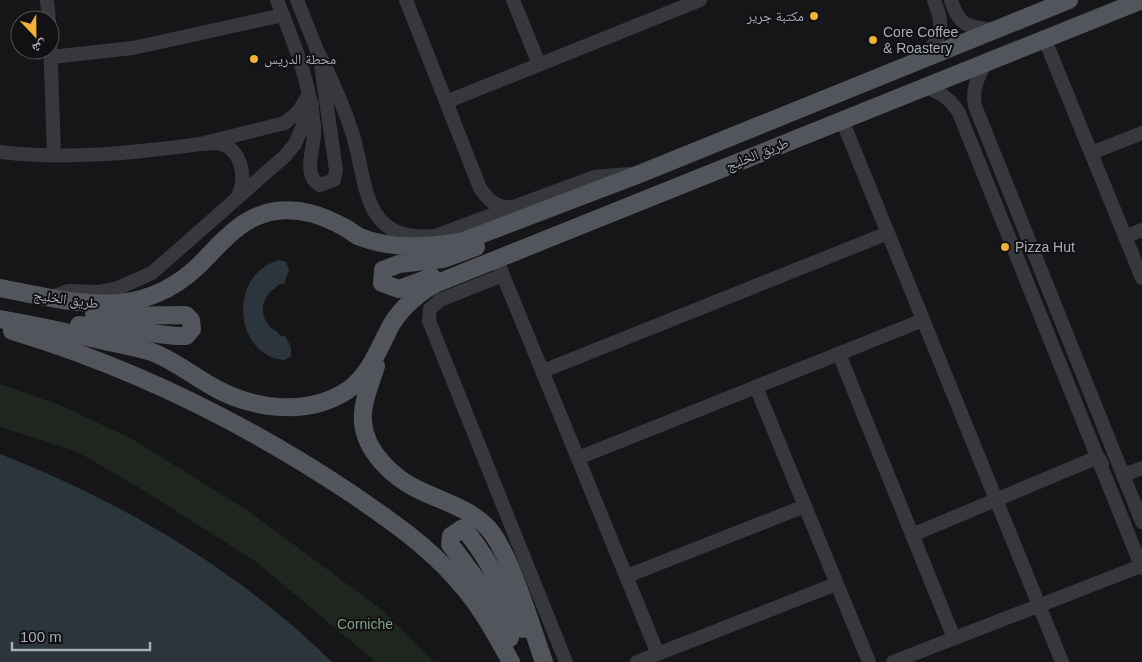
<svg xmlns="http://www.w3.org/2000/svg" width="1142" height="662" viewBox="0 0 1142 662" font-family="Arial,'Noto Naskh Arabic',sans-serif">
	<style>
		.green { fill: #1e261f }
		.water { fill: #2c353c }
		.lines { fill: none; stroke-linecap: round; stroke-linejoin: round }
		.minor { stroke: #37383d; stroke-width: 14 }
		.major { stroke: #53555c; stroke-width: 18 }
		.poi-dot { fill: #f2b134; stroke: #111113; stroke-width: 2 }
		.labels { text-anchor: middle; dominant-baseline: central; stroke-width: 4; stroke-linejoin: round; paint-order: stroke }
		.poi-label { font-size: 14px; fill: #a8adb8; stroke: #111113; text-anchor: start }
		.street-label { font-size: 14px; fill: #a8adb8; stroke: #111113 }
		.park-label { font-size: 14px; fill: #7fa381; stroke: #111113 }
	</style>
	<rect width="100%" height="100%" fill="#161618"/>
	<polygon class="green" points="0,384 60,405 132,439 250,512 382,610 434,662 376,662 255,561 138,487 76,451 0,427"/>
	<g class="water">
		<path d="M279,260L286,262L289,270L284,284C278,283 278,286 274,289C258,299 260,323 276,331C280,334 279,337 285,336L291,347V356L285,360C236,358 225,276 279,260Z"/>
		<path d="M0,454C123,502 238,570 332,662H0Z"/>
	</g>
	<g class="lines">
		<g class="minor">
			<polyline points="47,0 49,20"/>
			<path d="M277,0C294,43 309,79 314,125C317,144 300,174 320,185L334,180L336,170L321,65"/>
			<polyline points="297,0 322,63"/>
			<path d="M406,0L480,188C488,200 496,208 512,207"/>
			<polyline points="513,0 539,64"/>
			<path d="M951,0C959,27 969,27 994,30"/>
			<polyline points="50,37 54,155"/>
			<polyline points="1045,40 1142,278"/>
			<path d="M319,54C332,80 343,105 352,132C368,182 360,243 435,236L594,177L629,174"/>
			<polyline points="51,57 133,48 283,15"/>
			<path d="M924,58C942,34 945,29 934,0"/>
			<path d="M985,64C977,79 972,89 975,106L1142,522"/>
			<path d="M925,87C941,93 950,98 959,113L1142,568"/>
			<polyline points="446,102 700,0"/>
			<polyline points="842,120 1062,662"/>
			<path d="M0,152C66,160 134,153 200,144"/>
			<polyline points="1091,153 1142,133"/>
			<path d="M237,198C248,179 242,146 216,143C211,143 205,144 200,144L285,123L299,111L307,97"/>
			<polyline points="1125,237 1142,230"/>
			<polyline points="500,268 658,654"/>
			<polyline points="503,275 440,300 430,309 429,321 566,662"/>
			<polyline points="49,298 68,291 98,292 118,288 152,273 285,156 295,144 312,104"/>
			<polyline points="839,354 954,638"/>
			<polyline points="543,371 888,233"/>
			<polyline points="756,387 869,662"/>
			<polyline points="578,458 923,320"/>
			<polyline points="1123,475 1142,468"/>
			<polyline points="912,535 1098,457 1102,464"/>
			<polyline points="627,576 805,506"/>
			<polyline points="637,662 836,584"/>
			<polyline points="893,662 1141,566"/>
		</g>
		<g class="major">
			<polyline points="432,277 399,289 382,283 383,270 399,264 443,259 476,247"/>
			<path d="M0,288C79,303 146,325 208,256C227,236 246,215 276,211C302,208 321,215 344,227C350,230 355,235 360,237C393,250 427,247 461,242L642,173L1069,0"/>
			<path d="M0,319C34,325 67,332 100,340C117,344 135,347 152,352C173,360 189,373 208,384C249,409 306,418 348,390C368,376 377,353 388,331C397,312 416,294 435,284L1142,0"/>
			<polyline points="79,325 176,336 186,336 192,329 191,320 186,315 111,316 94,314"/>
			<path d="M12,331C132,367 245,423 349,492C387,518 427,545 457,580C480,605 495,633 511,662"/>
			<path d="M376,366C371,383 361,404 363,422C365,451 393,478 419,490C444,502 469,508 488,528C510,552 532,629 544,662"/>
			<path d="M510,638L488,595L450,544L451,536L463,528C488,556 503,591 519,625L523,629"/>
		</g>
	</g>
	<g class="poi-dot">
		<circle cx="814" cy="16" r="5"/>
		<circle cx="873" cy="40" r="5"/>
		<circle cx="254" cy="59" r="5"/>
		<circle cx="1005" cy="247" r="5"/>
	</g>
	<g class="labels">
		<g class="poi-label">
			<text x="804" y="16" text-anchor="end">مكتبة جرير</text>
			<text x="883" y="32">Core Coffee<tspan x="883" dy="16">&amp; Roastery</tspan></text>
			<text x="264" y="59">محطة الدريس</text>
			<text x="1015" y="247">Pizza Hut</text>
		</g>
		<g class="street-label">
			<text transform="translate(757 154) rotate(-22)">طريق الخليج</text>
			<text transform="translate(66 299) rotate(8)">طريق الخليج</text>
		</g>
		<g class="park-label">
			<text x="365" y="624">Corniche</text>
		</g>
	</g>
	<g transform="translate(35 35) rotate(158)"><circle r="24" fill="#111113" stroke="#4d4f55"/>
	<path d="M0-4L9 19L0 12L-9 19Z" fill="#f2b134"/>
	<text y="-8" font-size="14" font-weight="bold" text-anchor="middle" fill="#a8adb8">ش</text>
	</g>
	<path d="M12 642v8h138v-8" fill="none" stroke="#a8adb8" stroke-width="2.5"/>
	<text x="20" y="642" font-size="15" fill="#a8adb8" stroke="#111113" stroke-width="4" paint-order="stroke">100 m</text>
</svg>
